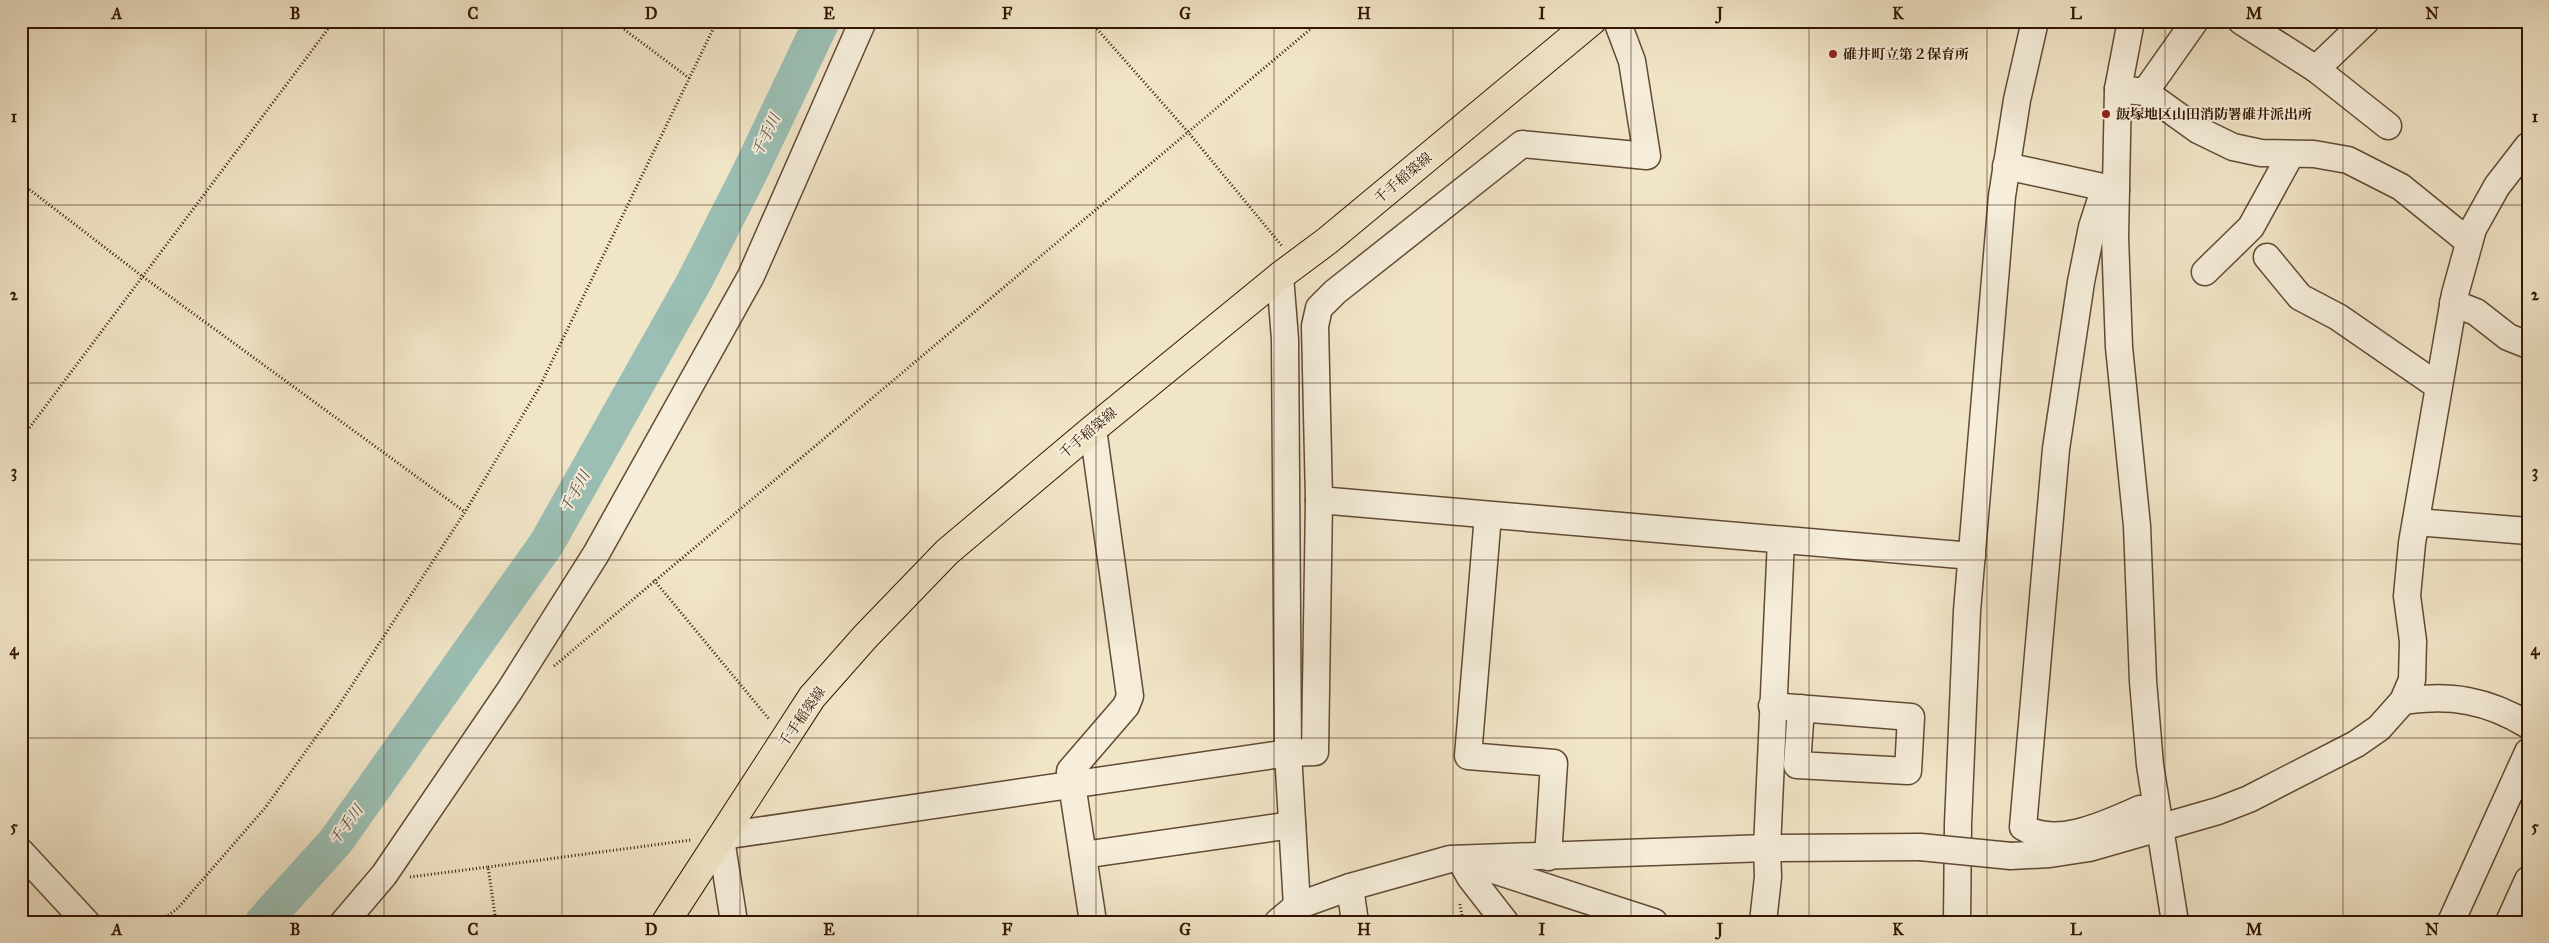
<svg xmlns="http://www.w3.org/2000/svg" width="2549" height="943" viewBox="0 0 2549 943" font-family="'IM FELL Great Primer','Noto Serif JP',serif">
	<style>
		.lines { fill: none; stroke-linecap: round; stroke-linejoin: round }
		.river { stroke: #9bbfb4; stroke-width: 36 }
		.minor-casing { stroke: #624a34; stroke-width: 29 }
		.major-casing { stroke: #331603; stroke-width: 30 }
		.path { stroke: #331603; stroke-width: 3; stroke-dasharray: 1 2.5; stroke-linecap: butt }
		.minor { stroke: #f6eedb; stroke-width: 26 }
		.major { stroke: #f1e5c8; stroke-width: 28 }
		.minor-bridge-casing { stroke: #624a34; stroke-width: 29; stroke-linecap: butt }
		.minor-bridge { stroke: #f6eedb; stroke-width: 26 }
		.grid { fill: none; stroke: #331603; stroke-width: 1; stroke-opacity: 0.55 }
		.poi-dot { fill: #8f2418; stroke: #f6eedb; stroke-width: 2 }
		.labels { text-anchor: middle; dominant-baseline: central; stroke-width: 4; stroke-linejoin: round; paint-order: stroke }
		.poi-label { font-size: 14px; font-weight: bold; fill: #331603; stroke: #f6eedb; text-anchor: start }
		.street-label { font-size: 14px; fill: #331603; stroke: #f6eedb }
		.water-label { font-size: 15px; font-style: italic; fill: #575141; stroke: #f6eedb }
		.neatline { fill: none; stroke: #331603; stroke-width: 2 }
		.grid-label { font-size: 16px; text-anchor: middle; font-weight: bold; fill: #331603 }
	</style>
	<rect width="100%" height="100%" fill="#f1e5c8"/>
	<filter id="stains"><feTurbulence type="fractalNoise" baseFrequency=".004" numOctaves="4"/><feColorMatrix values="0 0 0 0 .2 0 0 0 0 .09 0 0 0 0 .02 0 0 0 .5 -.17"/></filter>
	<radialGradient id="worn" r=".72"><stop offset=".6" stop-color="#630" stop-opacity="0"/><stop offset="1" stop-color="#630" stop-opacity=".3"/></radialGradient>
	<g class="lines">
		<polyline class="river" points="263,922 336,841 547,543 694,282 749,174 822,21"/>
		<defs>
			<g id="minor">
				<polyline points="2131,21 2118,89 2115,237 2119,347 2137,526 2143,681 2150,765 2175,922"/>
				<polyline points="2241,21 2316,69 2388,126"/>
				<polyline points="2316,69 2366,21"/>
				<polyline points="2118,89 2145,92 2198,130 2233,147 2261,153 2314,154 2348,160 2401,187 2469,242"/>
				<polyline points="2145,92 2195,21"/>
				<polyline points="2006,166 2116,190"/>
				<path d="M2105,187L2092,227L2081,282L2056,449L2023,827C2056,849 2108,823 2140,809"/>
				<polyline points="2267,257 2300,297 2338,317 2438,386"/>
				<polyline points="2205,272 2251,227 2291,154"/>
				<polyline points="1280,276 1285,339 1288,753 1297,906"/>
				<polyline points="2453,303 2476,312 2508,337 2528,345"/>
				<polyline points="1319,500 1972,556"/>
				<polyline points="1488,515 1468,756 1554,763 1548,857"/>
				<polyline points="2416,522 2528,531"/>
				<path d="M2403,701C2450,694 2487,700 2528,725"/>
				<polyline points="1772,706 1911,717 1908,771 1797,765 1801,708"/>
				<polyline points="723,836 1288,753 1315,752 1319,500 1315,326 1319,308 1335,292 1522,144 1647,156 1632,61 1617,21"/>
				<polyline points="721,839 734,922"/>
				<polyline points="21,852 86,922"/>
				<polyline points="1083,855 1292,825"/>
				<polyline points="2011,856 2050,854 2089,848 2218,811 2249,799 2356,744 2379,728 2403,701 2412,680 2413,641 2407,596 2412,543 2455,294 2473,229 2497,186 2528,146"/>
				<polyline points="1460,859 1470,877 1505,922"/>
				<polyline points="1478,865 1654,922"/>
				<polyline points="1350,887 1355,922"/>
				<polyline points="344,922 384,875 510,690 596,554 751,276 863,21"/>
				<polyline points="1093,922 1070,771 1126,706 1130,696 1093,429"/>
				<polyline points="1278,922 1297,906 1350,887 1450,859 1767,848 1920,847"/>
				<polyline points="1763,922 1768,877 1767,848 1781,540"/>
				<polyline points="1957,922 1958,824 1967,611 2002,196 2017,100 2035,21"/>
				<polyline points="2451,922 2528,752"/>
				<polyline points="2509,922 2528,880"/>
			</g>
			<polyline id="major" points="666,922 812,697 865,637 947,552 1093,429 1280,276 1327,241 1592,21"/>
		</defs>
		<use href="#minor" class="minor-casing"/>
		<use href="#major" class="major-casing"/>
		<g class="path">
			<polyline points="613,21 689,78"/>
			<polyline points="1090,21 1188,132 1282,246"/>
			<polyline points="21,183 142,276 465,512"/>
			<polyline points="21,439 334,21"/>
			<polyline points="654,580 769,719"/>
			<polyline points="554,666 1320,21"/>
			<polyline points="488,867 691,840"/>
			<polyline points="410,877 488,867 496,922"/>
			<polyline points="1460,904 1463,922"/>
			<polyline points="160,922 178,908 265,808 339,705 465,512 539,388 717,21"/>
		</g>
		<use href="#minor" class="minor"/>
		<use href="#major" class="major"/>
		<defs>
			<polyline id="minor-bridge" points="1920,847 2011,856"/>
		</defs>
		<use href="#minor-bridge" class="minor-bridge-casing"/>
		<use href="#minor-bridge" class="minor-bridge"/>
	</g>
	<path class="grid" d="M206,21V922M384,21V922M562,21V922M740,21V922M918,21V922M1096,21V922M1274,21V922M1453,21V922M1631,21V922M1809,21V922M1987,21V922M2165,21V922M2343,21V922M21,205H2528M21,383H2528M21,560H2528M21,738H2528"/>
	<g class="poi-dot">
		<circle cx="1833" cy="54" r="5"/>
		<circle cx="2106" cy="114" r="5"/>
	</g>
	<g class="labels">
		<g class="poi-label">
			<text x="1843" y="54">碓井町立第２保育所</text>
			<text x="2116" y="114">飯塚地区山田消防署碓井派出所</text>
		</g>
		<g class="street-label">
			<text transform="translate(1403 178) rotate(-40)">千手稲築線</text>
			<text transform="translate(1088 433) rotate(-40)">千手稲築線</text>
			<text transform="translate(802 717) rotate(-55)">千手稲築線</text>
		</g>
		<g class="water-label">
			<text transform="translate(766 135) rotate(-64)">千手川</text>
			<text transform="translate(575 492) rotate(-61)">千手川</text>
			<text transform="translate(346 825) rotate(-53)">千手川</text>
		</g>
	</g>
	<rect width="2549" height="943" fill="none" stroke="#f1e5c8" stroke-width="55"/>
	<rect x="28" y="28" width="2494" height="888" class="neatline"/>
	<g class="grid-label">
		<text x="117" y="19">A</text>
		<text x="295" y="19">B</text>
		<text x="473" y="19">C</text>
		<text x="651" y="19">D</text>
		<text x="829" y="19">E</text>
		<text x="1007" y="19">F</text>
		<text x="1185" y="19">G</text>
		<text x="1364" y="19">H</text>
		<text x="1542" y="19">I</text>
		<text x="1720" y="19">J</text>
		<text x="1898" y="19">K</text>
		<text x="2076" y="19">L</text>
		<text x="2254" y="19">M</text>
		<text x="2432" y="19">N</text>
		<text x="14" y="122">1</text>
		<text x="2535" y="122">1</text>
		<text x="14" y="300">2</text>
		<text x="2535" y="300">2</text>
		<text x="14" y="477">3</text>
		<text x="2535" y="477">3</text>
		<text x="14" y="655">4</text>
		<text x="2535" y="655">4</text>
		<text x="14" y="832">5</text>
		<text x="2535" y="832">5</text>
		<text x="117" y="935">A</text>
		<text x="295" y="935">B</text>
		<text x="473" y="935">C</text>
		<text x="651" y="935">D</text>
		<text x="829" y="935">E</text>
		<text x="1007" y="935">F</text>
		<text x="1185" y="935">G</text>
		<text x="1364" y="935">H</text>
		<text x="1542" y="935">I</text>
		<text x="1720" y="935">J</text>
		<text x="1898" y="935">K</text>
		<text x="2076" y="935">L</text>
		<text x="2254" y="935">M</text>
		<text x="2432" y="935">N</text>
	</g>
	<rect width="100%" height="100%" filter="url(#stains)"/>
	<rect width="100%" height="100%" fill="url(#worn)"/>
</svg>
